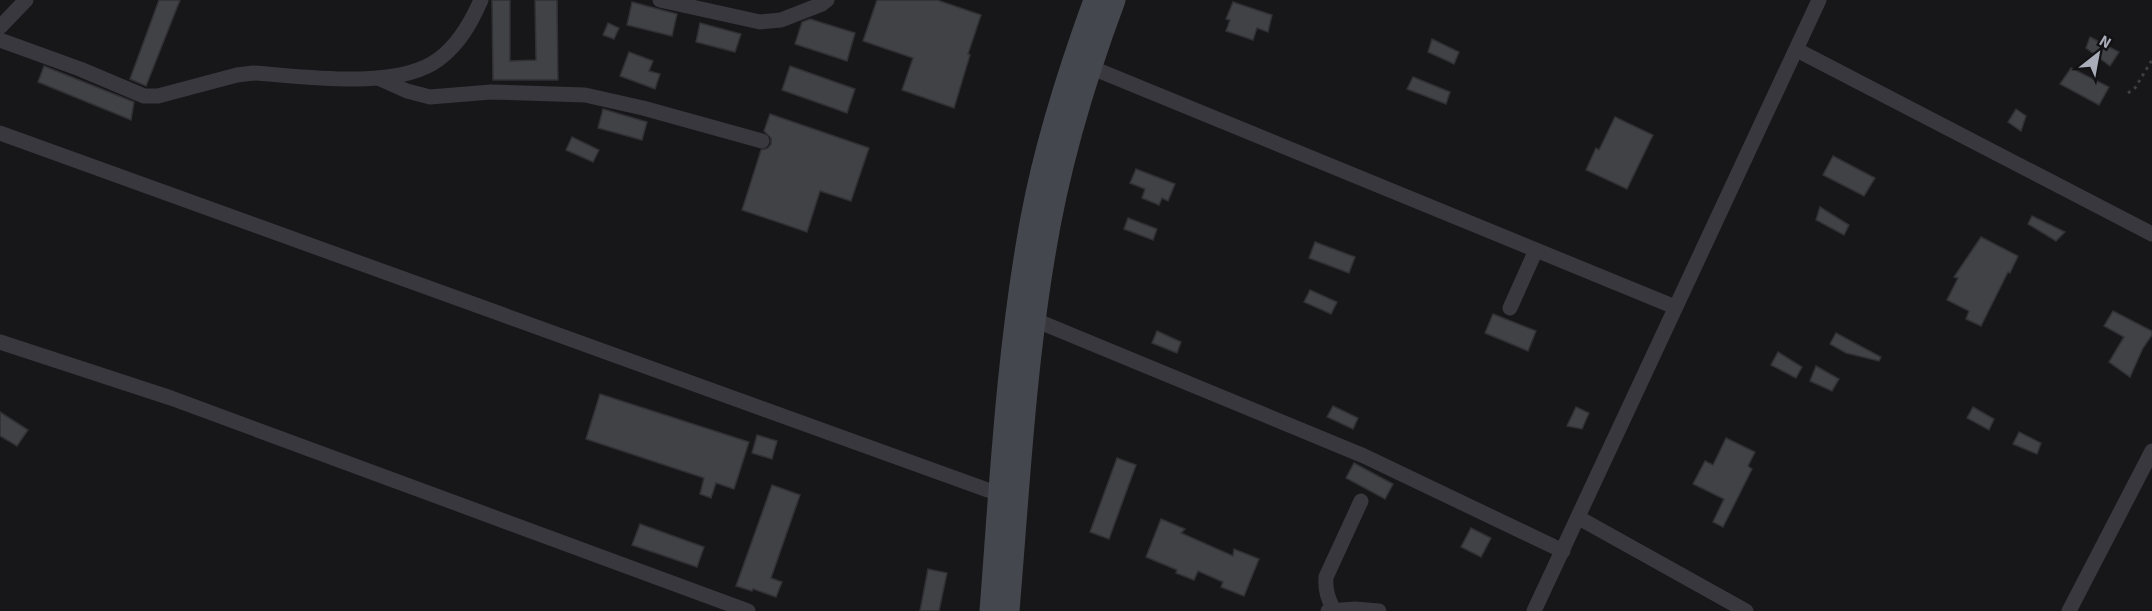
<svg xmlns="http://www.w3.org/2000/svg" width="2152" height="611" viewBox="0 0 2152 611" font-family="'Source Sans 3',sans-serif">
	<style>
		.building { fill: #414246; stroke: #313135; stroke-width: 1.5 }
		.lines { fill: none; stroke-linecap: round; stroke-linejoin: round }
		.path { stroke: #3d3f45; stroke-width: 3; stroke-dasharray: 3 4.5; stroke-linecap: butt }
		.minor { stroke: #38383e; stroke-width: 15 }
		.secondary { stroke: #45474e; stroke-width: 21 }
	</style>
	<rect width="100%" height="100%" fill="#171719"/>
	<g class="building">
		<polygon points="159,0 180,0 146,86 130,79"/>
		<polygon points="492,0 510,0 510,61 536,60 535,0 557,0 558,80 493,80"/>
		<polygon points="877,0 937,0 981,15 968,54 970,55 954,108 902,90 913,58 863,41"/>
		<polygon points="632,2 677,14 672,36 627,25"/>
		<polygon points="1233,2 1272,15 1268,32 1257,28 1253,40 1226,31 1230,20 1226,19"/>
		<polygon points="810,19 855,33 847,61 795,44 802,22"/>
		<polygon points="608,23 619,28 614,39 603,35"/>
		<polygon points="700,23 741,34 735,52 696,42"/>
		<polygon points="2090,37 2119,52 2110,66 2086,48"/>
		<polygon points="1432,39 1459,52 1454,64 1428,52"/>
		<polygon points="629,52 653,61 649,71 660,74 655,89 620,76"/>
		<polygon points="44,66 134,102 131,120 38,82"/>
		<polygon points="790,66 855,89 847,113 782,90"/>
		<polygon points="2071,68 2109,87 2099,105 2060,84"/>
		<polygon points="1413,77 1450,92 1446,104 1407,89"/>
		<polygon points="603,109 647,122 642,140 598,128"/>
		<polygon points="2016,109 2026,116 2021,131 2008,122"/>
		<polygon points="770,114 869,148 851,201 820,191 807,232 742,210 761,150 768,148 771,144 771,138 764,131"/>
		<polygon points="1615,117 1653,135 1627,189 1586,170 1596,148 1599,150"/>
		<polygon points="572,137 599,150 593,162 566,150"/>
		<polygon points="1833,156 1875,178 1864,196 1823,175"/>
		<polygon points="1136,169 1175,184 1168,201 1162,198 1159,205 1142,198 1145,189 1130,183"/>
		<polygon points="1820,207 1849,225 1844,235 1816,220"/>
		<polygon points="2032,216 2065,232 2056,241 2028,224"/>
		<polygon points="1128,218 1157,229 1153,240 1124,229"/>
		<polygon points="1981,237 2018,256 2010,273 2008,272 1981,326 1966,319 1969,311 1947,300 1958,278 1954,277"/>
		<polygon points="1315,242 1355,257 1349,273 1309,258"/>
		<polygon points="1310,290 1337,302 1331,314 1304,302"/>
		<polygon points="2113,311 2152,331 2152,335 2143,348 2130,377 2109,362 2124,337 2104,326"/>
		<polygon points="1493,314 1536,331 1528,351 1485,333"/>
		<polygon points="1157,331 1181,342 1177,353 1152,343"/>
		<polygon points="1836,333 1881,357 1879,361 1846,353 1830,344"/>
		<polygon points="1778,352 1802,367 1796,378 1771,365"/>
		<polygon points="1816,366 1839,379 1832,391 1810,381"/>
		<polygon points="600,394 749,442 734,489 716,483 711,498 700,494 704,478 586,439"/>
		<polygon points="1333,406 1358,418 1353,429 1327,417"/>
		<polygon points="1576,407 1589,413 1582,429 1567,426"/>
		<polygon points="1973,407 1994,419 1989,430 1967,418"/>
		<polygon points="0,412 28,430 17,446 0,436"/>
		<polygon points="2019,432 2041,443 2037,454 2013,444"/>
		<polygon points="757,435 777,441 772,459 752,453"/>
		<polygon points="1726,438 1755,452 1748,466 1752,469 1723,527 1713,522 1724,499 1693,484 1705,461 1713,465"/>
		<polygon points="1117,458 1136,465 1109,539 1090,532"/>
		<polygon points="1354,463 1393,484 1385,499 1346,478"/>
		<polygon points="772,485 800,495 771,578 782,582 776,597 753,589 752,591 736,586"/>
		<polygon points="1161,519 1185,529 1181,533 1233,556 1234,549 1259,559 1244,596 1221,587 1223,582 1198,571 1194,580 1176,573 1177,570 1146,557"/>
		<polygon points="640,524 704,547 697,567 632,545"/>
		<polygon points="1471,528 1491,538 1481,557 1461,547"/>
		<polygon points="928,569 947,573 939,611 920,611"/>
	</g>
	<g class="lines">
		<polyline class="path" points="2128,93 2135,88 2152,60"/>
		<g class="minor">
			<polyline points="660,0 760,22 781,20 822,4 827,0"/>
			<polyline points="0,27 26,0"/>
			<path d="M0,40L80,69L144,96H158L237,75L253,73C303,76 397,91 439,59C459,44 471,23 481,0"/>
			<polyline points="1797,50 2152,234"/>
			<polyline points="1090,67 1675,307"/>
			<polyline points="378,78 407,91 430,97 491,92 585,95 643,108 762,141"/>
			<polyline points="0,133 1007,497"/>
			<polyline points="1510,308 1536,250"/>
			<polyline points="1035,320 1364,456 1563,551"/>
			<polyline points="0,342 171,398 748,611"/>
			<polyline points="1579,518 1746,611"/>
			<path d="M1334,610C1328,599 1325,590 1326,577L1361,501"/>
			<polyline points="1328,611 1355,609 1379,611"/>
			<polyline points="1534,611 1819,0"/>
			<polyline points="2069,611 2152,451"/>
		</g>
		<g class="secondary">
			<path d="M990,611C1000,480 1007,347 1031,218C1045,143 1068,71 1094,0"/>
			<path d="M1009,611C1019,492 1025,372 1045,254C1059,167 1084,83 1115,0"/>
		</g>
	</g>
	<g transform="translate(2098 54) rotate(31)" stroke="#121214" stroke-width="4.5" paint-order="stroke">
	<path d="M0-4.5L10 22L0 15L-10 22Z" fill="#a9adb9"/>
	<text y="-9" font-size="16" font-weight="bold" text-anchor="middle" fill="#a9adb9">N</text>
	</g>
</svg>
